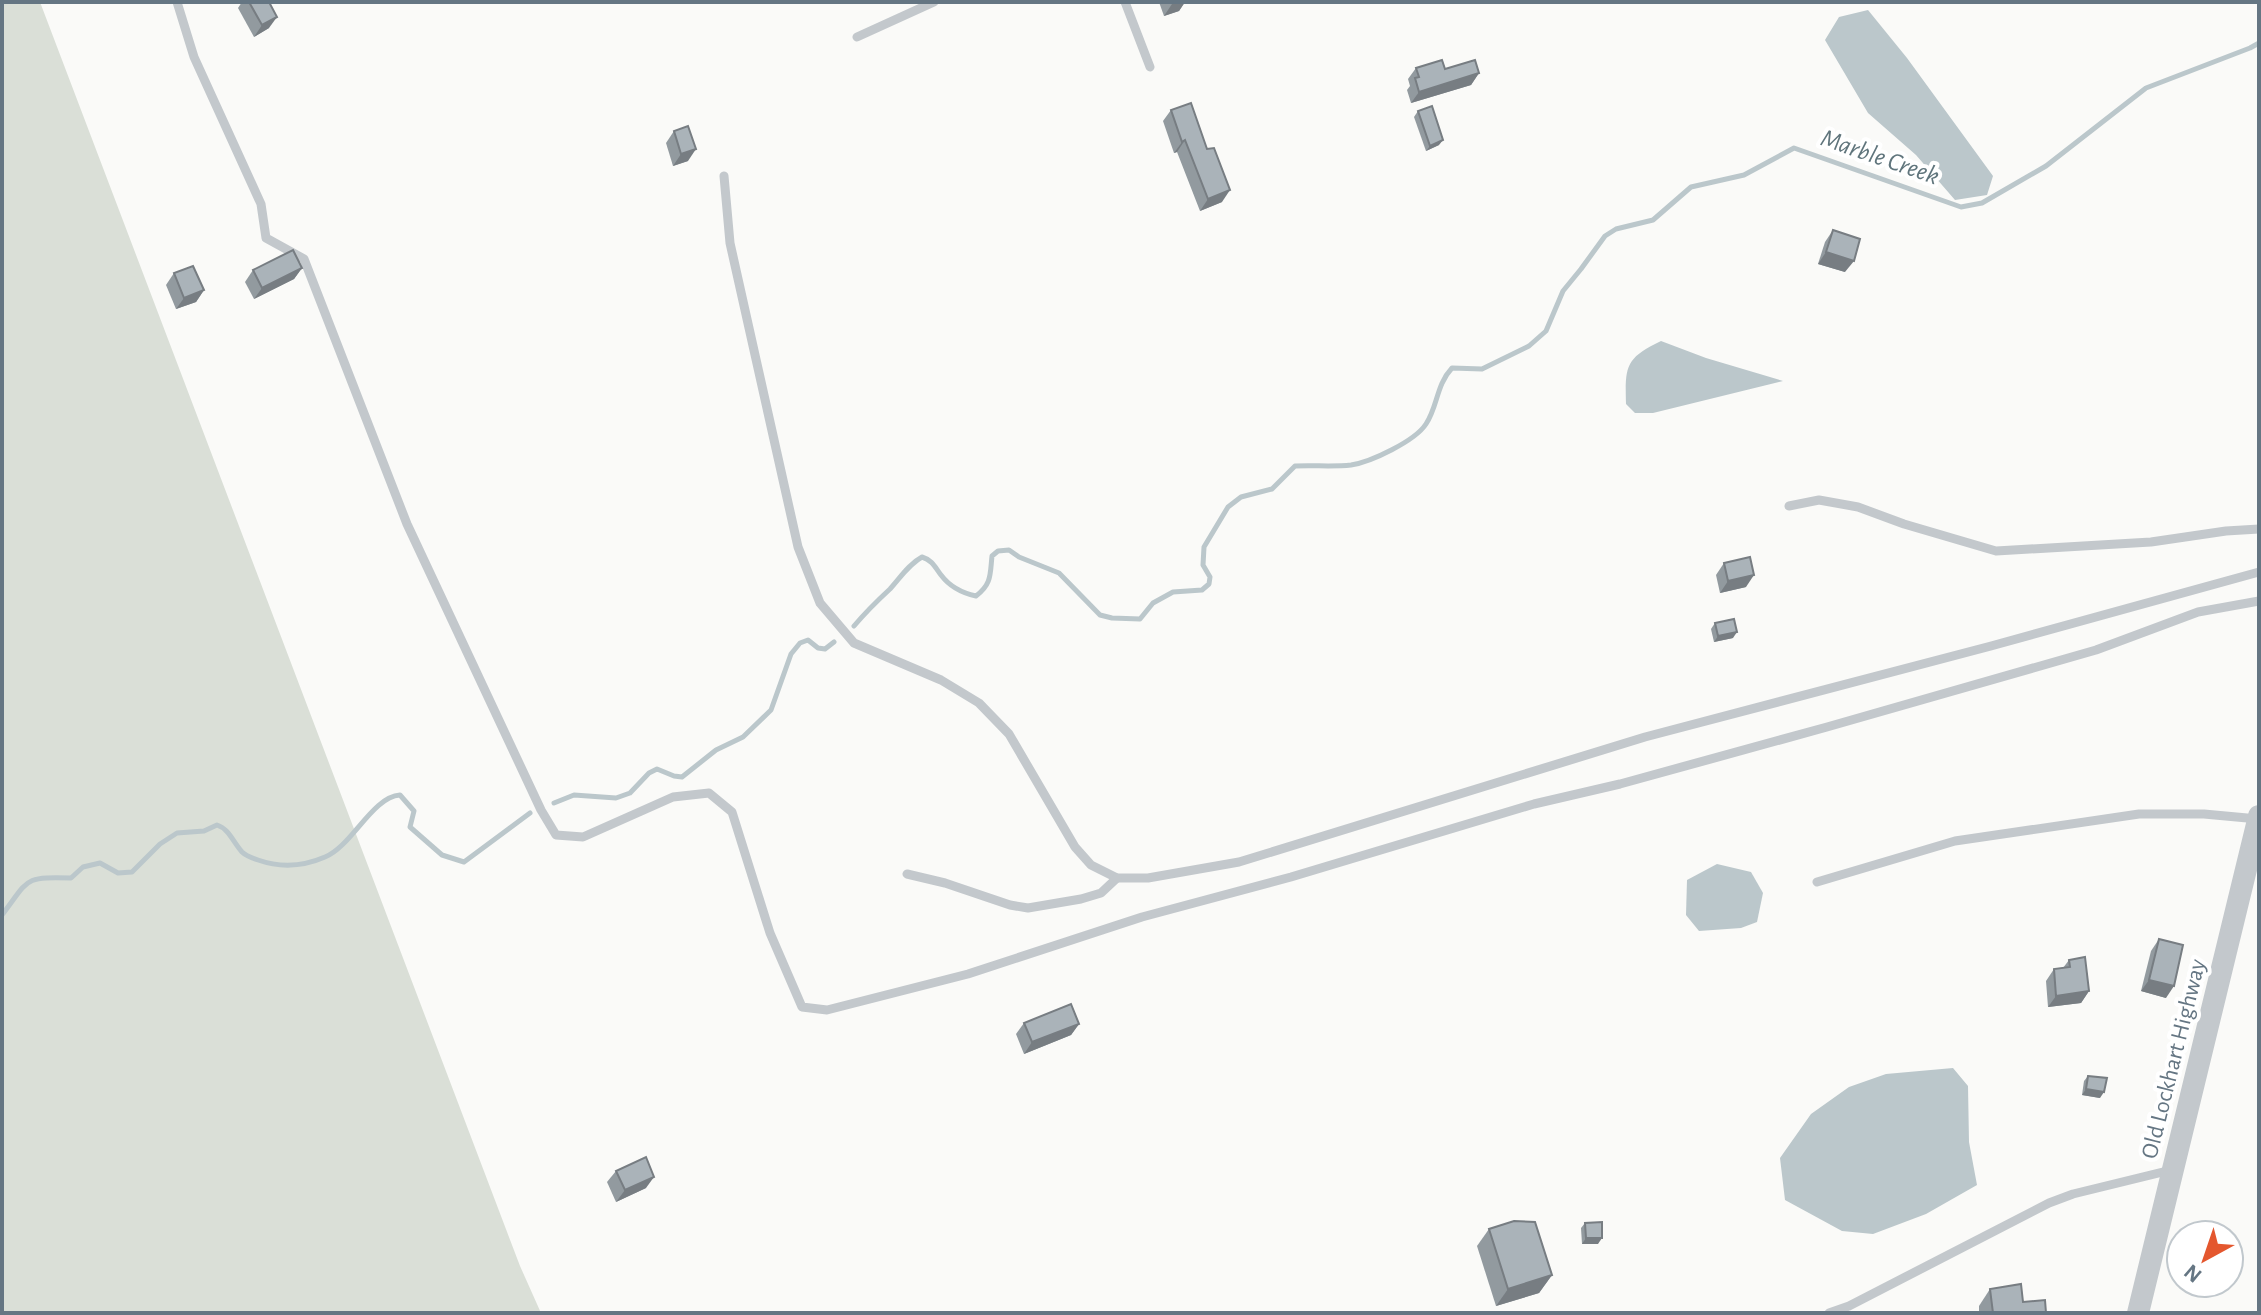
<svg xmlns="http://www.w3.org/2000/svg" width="2261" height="1315" viewBox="0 0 2261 1315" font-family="'Alegreya Sans',sans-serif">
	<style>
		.green { fill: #dadfd7 }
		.water { fill: #bbc7cb }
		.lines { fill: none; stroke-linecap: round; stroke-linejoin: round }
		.stream { stroke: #bbc7cb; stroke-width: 5 }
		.service { stroke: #c3c8cc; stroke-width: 9 }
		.tertiary { stroke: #c3c8cc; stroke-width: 22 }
		.wall { fill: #929a9f }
		.shaded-wall { fill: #777d82 }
		.building { fill: #aab3b9; stroke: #777d82; stroke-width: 2 }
		.labels { text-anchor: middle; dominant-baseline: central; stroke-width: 8; stroke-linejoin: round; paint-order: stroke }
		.street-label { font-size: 24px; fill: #657683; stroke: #fff }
		.water-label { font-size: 26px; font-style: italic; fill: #60757c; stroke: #fff }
	</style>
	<rect width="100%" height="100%" fill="#fafaf8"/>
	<polygon class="green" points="2,2 40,2 520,1266 541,1313 2,1313"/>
	<g class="water">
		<polygon points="1868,10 1907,58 1993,176 1987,195 1955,200 1916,155 1868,113 1825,40 1839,17"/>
		<path d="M1661,341L1706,358L1783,381L1653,413H1635L1626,404C1625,367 1625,358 1661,341Z"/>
		<polygon points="1717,864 1751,872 1763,893 1757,922 1741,928 1699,931 1686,915 1687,880"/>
		<polygon points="1953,1068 1968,1086 1969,1142 1977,1185 1926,1214 1873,1234 1842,1231 1785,1200 1780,1158 1811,1114 1849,1087 1886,1074"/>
	</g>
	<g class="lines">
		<g class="stream">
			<path d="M854,626C865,613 877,601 890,589C900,578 909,564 922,557C932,560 935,567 941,575C950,587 962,593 976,596C992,584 990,574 992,556L998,551L1009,550L1019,557L1059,573L1100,615L1112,618L1140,619L1153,603L1173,592L1202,590L1209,584L1210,577L1203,565L1204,547L1228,507L1241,497L1272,489L1295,466C1313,465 1333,467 1351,465C1371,462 1415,441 1426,424C1438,406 1436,385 1452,368L1482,369L1529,346L1546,331L1563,291L1581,269L1605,236L1616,229L1653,220L1691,187L1744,175L1794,148L1961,207L1982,203L2046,166L2146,88L2250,48L2259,43"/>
			<polyline points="554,803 574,795 616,798 630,793 649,773 657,769 674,776 682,777 716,750 743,737 771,710 791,654 800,643 808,640 818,648 825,649 834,642"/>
			<path d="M2,915C30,878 23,877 71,878L83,867L100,863L118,873L132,872L160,844L177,833L204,831L217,825C229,829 233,842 242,852C246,856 252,858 258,860C281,868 302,867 325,857C352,846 372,797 400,795L414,811L410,827L442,855L464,862L530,813"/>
		</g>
		<g class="service">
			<polyline points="177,2 194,57 261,204 266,238 304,259 407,524 541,810 556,835 583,837 673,797 709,793 732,812 770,933 802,1007 827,1010 968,974 1142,917 1291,877 1534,804 1620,784 1827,727 2096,650 2198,612 2259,601"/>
			<polyline points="1125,2 1150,67"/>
			<polyline points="857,37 934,2"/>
			<polyline points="724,176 730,243 798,547 820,603 854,643 941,680 979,703 1009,734 1075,847 1091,865 1117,878 1148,878 1239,862 1645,737 1991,646 2259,572"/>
			<polyline points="1789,506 1819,500 1858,507 1904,524 1996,551 2151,542 2226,531 2259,529"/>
			<polyline points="907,874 945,883 1010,905 1028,908 1081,899 1101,893 1117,878"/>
			<polyline points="1817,882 1955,841 2139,814 2204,814 2258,819"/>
			<polyline points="1829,1313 1849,1306 2049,1203 2073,1194 2171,1170"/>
		</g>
		<polyline class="tertiary" points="2138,1313 2259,816"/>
	</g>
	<g class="wall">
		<polygon points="242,2 269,2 269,28 254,37 238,8"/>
		<polygon points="1159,2 1185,2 1179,11 1164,16"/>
		<polygon points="1416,68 1445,69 1479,73 1471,85 1411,103 1407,90 1410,86 1408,79"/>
		<polygon points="1171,110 1222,202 1200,211 1177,152 1174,153 1163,121"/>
		<polygon points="1418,111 1439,145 1426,151 1414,117"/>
		<polygon points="674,131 688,161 673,166 666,143"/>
		<polygon points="1833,230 1845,272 1818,264 1825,242"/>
		<polygon points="302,268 294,279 254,299 245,282 253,270"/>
		<polygon points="174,273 204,290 196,302 176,309 166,285"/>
		<polygon points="1724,563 1746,587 1720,593 1716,575"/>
		<polygon points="1715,623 1733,638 1714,642 1711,629"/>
		<polygon points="2159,939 2166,998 2141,991 2151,951"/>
		<polygon points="2069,960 2089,991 2081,1003 2048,1007 2046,981 2054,969 2063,968"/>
		<polygon points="1024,1023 1079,1024 1071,1035 1024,1054 1016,1034"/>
		<polygon points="2088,1076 2100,1098 2082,1095 2084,1081"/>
		<polygon points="616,1171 646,1188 616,1202 607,1182"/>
		<polygon points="1585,1223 1598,1244 1582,1244 1581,1228"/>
		<polygon points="1489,1229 1552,1275 1539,1293 1496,1306 1477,1246"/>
		<polygon points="1990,1289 2023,1302 2046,1313 1979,1313 1979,1306"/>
	</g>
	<g class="shaded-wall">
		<polygon points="1179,2 1185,2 1179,11 1164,16 1172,4"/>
		<polygon points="277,17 269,28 254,37 262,25"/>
		<polygon points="1479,73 1471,85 1411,103 1419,92"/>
		<polygon points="1185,140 1177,152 1174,153 1182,142"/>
		<polygon points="1443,140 1439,145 1426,151 1430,146"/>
		<polygon points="696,149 688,161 673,166 681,154"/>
		<polygon points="1230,190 1222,202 1200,211 1208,199"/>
		<polygon points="1826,252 1854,261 1845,272 1818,264"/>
		<polygon points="302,268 294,279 254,299 262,288"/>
		<polygon points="204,290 196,302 176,309 184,298"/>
		<polygon points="1754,575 1746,587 1720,593 1728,581"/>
		<polygon points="1737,632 1733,638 1714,642 1718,636"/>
		<polygon points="2149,980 2174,986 2166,998 2141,991"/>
		<polygon points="2089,991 2081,1003 2048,1007 2056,996"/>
		<polygon points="1079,1024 1071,1035 1024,1054 1032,1042"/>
		<polygon points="2086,1089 2104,1092 2100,1098 2082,1095"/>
		<polygon points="654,1177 646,1188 616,1202 625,1190"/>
		<polygon points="1586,1238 1602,1238 1598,1244 1582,1244"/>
		<polygon points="1552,1275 1539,1293 1496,1306 1508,1289"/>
	</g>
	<g class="building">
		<polygon points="249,2 269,2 277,17 262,25"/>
		<polygon points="1442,60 1445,69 1475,60 1479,73 1419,92 1415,78 1419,77 1416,68"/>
		<polygon points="1191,103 1207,149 1214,148 1230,190 1208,199 1185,140 1182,142 1171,110"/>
		<polygon points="1432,106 1443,140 1430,146 1418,111"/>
		<polygon points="688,126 696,149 681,154 674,131"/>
		<polygon points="1833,230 1860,239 1854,261 1826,252"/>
		<polygon points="293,250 302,268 262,288 253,270"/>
		<polygon points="193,266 204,290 184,298 174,273"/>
		<polygon points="1750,557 1754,575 1728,581 1724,563"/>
		<polygon points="1734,619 1737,632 1718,636 1715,623"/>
		<polygon points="2159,939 2183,945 2174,986 2149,980"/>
		<polygon points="2085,957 2089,991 2056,996 2054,969 2070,967 2069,960"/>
		<polygon points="1071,1004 1079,1024 1032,1042 1024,1023"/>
		<polygon points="2088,1076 2107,1078 2104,1092 2086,1089"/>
		<polygon points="646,1157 654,1177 625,1190 616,1171"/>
		<polygon points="1514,1221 1535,1222 1552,1275 1508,1289 1489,1229"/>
		<polygon points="1602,1222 1602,1238 1586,1238 1585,1223"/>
		<polygon points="2021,1284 2023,1302 2045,1300 2046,1313 1993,1313 1990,1289"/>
	</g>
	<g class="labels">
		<g class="street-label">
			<text transform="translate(2174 1059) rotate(-76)">Old Lockhart Highway</text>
		</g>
		<g class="water-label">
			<text transform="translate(1880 157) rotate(19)">Marble Creek</text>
		</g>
	</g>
	<rect width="2261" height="1315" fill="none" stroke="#657683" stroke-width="8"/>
	<g transform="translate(2205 1259) rotate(220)"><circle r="38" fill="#ffffff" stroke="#c1c8cd" stroke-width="2"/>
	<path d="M0-6L14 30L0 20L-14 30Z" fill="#e4572e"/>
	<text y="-12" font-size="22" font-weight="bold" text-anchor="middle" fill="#657683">N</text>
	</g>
</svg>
